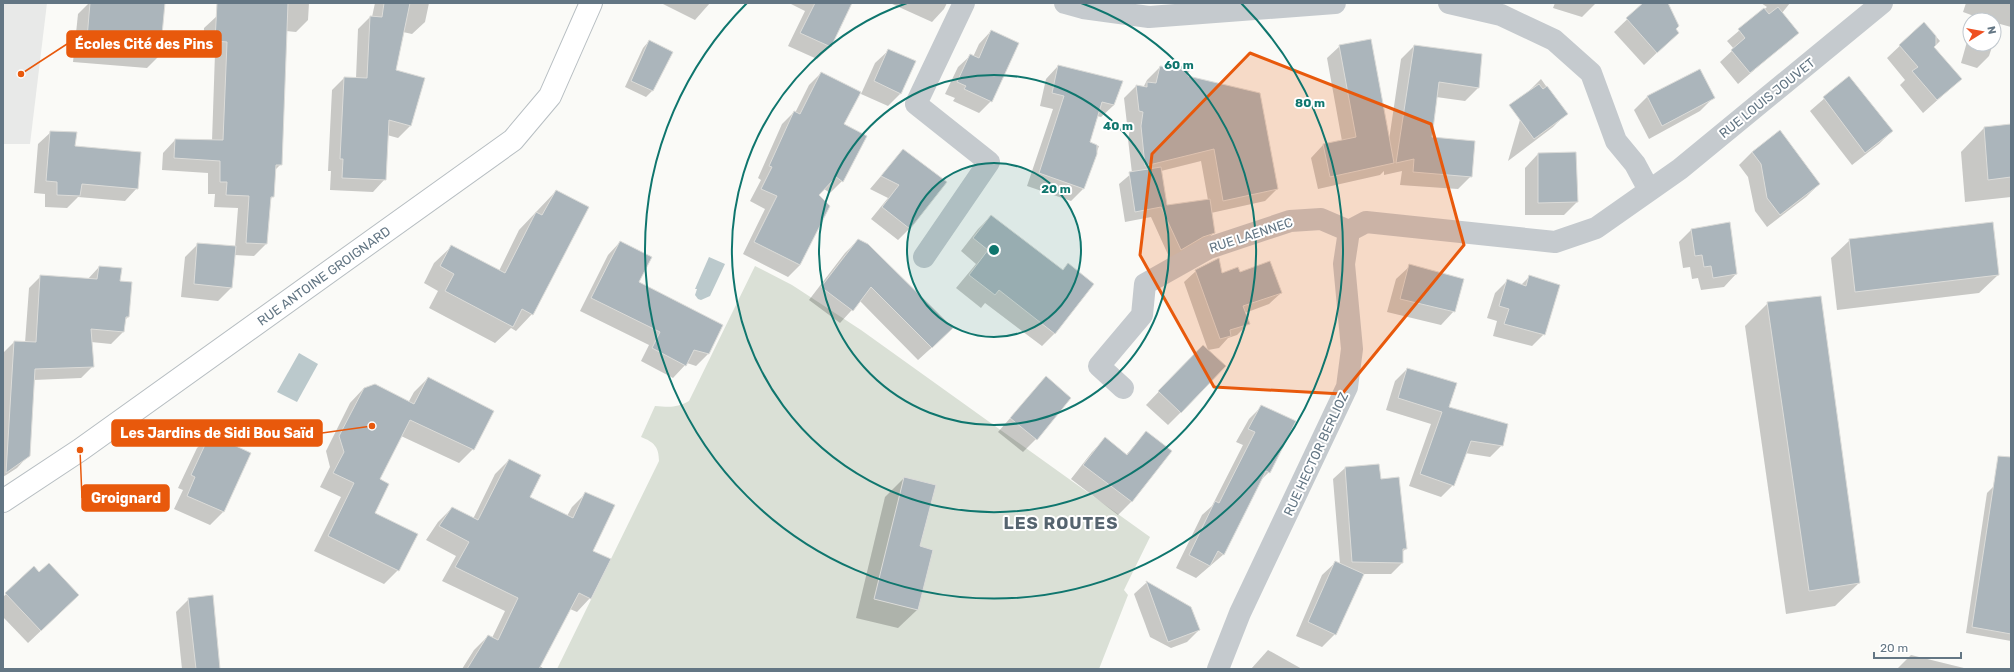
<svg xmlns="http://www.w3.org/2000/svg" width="2014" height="672" viewBox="0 0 2014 672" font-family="Rubik,sans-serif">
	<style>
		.built { fill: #e8e9e8 }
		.green { fill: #dae0d6 }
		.water { fill: #bbc9cc }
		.shadow { fill: #0003; fill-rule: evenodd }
		.building { fill: #abb5bb; stroke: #dcdcd9 }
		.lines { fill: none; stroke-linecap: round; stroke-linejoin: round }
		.secondary-casing { stroke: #b7bec2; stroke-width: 24 }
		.minor { stroke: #c5cace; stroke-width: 22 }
		.secondary { stroke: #fff; stroke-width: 22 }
		.marked { fill: #e8590c; fill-opacity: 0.2; stroke: #e8590c; stroke-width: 3; stroke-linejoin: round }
		.ring { fill: none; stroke: #0f766e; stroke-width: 2 }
		.labels { text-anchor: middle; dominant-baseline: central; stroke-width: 4; stroke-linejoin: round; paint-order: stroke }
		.street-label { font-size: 13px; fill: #637684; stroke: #fff }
		.district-label { font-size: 17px; font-weight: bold; letter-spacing: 1px; fill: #55646f; stroke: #fff }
		.centre { fill: #0f766e; stroke: #fff; stroke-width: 2 }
		.ring-label { font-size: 12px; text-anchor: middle; font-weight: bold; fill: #0f766e; stroke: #fff; stroke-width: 4; stroke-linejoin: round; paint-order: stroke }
		.leader { fill: none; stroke: #e8590c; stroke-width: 1.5 }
		.callout-dot { fill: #e8590c; stroke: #fff; stroke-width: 1.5 }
		.callout { fill: #e8590c; stroke: #e8590c; stroke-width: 1.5 }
		.callout-label { font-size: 14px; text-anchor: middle; font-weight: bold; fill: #fff }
	</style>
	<rect width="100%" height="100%" fill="#fafaf7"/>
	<polygon class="built" points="3,3 47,3 30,144 3,144"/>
	<path class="green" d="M755,266L792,285L861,330L1150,537L1124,590L1128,595L1099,669H557L659,461C659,447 654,442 641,437L655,406C669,407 677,408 689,401Z"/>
	<g class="water">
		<polygon points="709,257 725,264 710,296 701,300 698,299 695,295 697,289 695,289"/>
		<polygon points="299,353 318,364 297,402 277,392"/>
	</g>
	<g class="shadow">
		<polygon points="89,3 156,3 160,55 147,68 73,62 78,14"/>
		<polygon points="234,3 309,3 308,20 296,32 286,31 281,164 274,171 273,196 270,200 266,244 254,256 234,255 231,288 218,301 181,297 185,257 198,244 235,247 238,208 214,207 215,194 208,194 208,173 162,170 163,153 175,140 212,141 215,53 203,53 204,28 217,16"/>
		<polygon points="375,3 429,3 425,22 412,34 403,32 395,71 410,126 398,138 387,135 385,179 373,192 330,190 331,171 328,171 332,90 344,78 356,78 358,29 370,17 372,17"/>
		<polygon points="661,3 710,3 695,20"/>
		<polygon points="789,3 851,3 830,47 817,59 788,46 805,11"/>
		<polygon points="890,3 947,3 944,9 932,22"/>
		<polygon points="1555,3 1596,3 1582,17 1553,8"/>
		<polygon points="1644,3 1666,3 1664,46 1644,65 1614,32"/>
		<polygon points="1761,3 1790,3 1782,13 1797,33 1738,84 1720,62 1734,49 1727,41 1767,7"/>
		<polygon points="1966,3 2011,3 2011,27 2000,24 1994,42 1994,20 1973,20 1974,16 1963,12"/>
		<polygon points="1924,23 1940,41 1934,47 1961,79 1923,113 1900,85 1905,80 1887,58"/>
		<polygon points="991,31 991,101 979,113 953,101 955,98 945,94 958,67 971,55 973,57 979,44"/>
		<polygon points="1970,31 1970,44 1993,44 1989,56 1977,68 1961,63"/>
		<polygon points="649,41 652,91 646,97 625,87 643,48"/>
		<polygon points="1340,46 1389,140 1401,59 1414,46 1478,88 1465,101 1436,97 1431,138 1471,176 1458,189 1400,185 1402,171 1384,175 1384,171 1380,175 1318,189 1311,158 1323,145 1342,141 1327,58"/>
		<polygon points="889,50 901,93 888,106 861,94 875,63"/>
		<polygon points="1058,66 1114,105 1101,117 1097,116 1089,143 1099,146 1083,189 1071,201 1027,186 1053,109 1040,106 1046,79"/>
		<path d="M1160,67L1187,77L1277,189L1265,201L1211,213L1214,232L1204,243L1170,259L1151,217L1125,222L1119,184L1132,173L1128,139L1131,125L1127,124L1124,98L1136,86L1143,88L1147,80ZM1201,161L1208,200L1166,206L1161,171Z"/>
		<polygon points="821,73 843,124 865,136 842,181 830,193 824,189 818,195 800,265 788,277 743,254 765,209 750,201 761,180 758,178 782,124 794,112 795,113 809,85"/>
		<polygon points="1849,77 1892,131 1879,144 1852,165 1810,111"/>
		<polygon points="1541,79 1566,114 1553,127 1508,161 1528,92"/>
		<polygon points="1647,97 1713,98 1700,111 1649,139 1634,110"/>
		<polygon points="2011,125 2011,197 1965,202 1961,152 1984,128"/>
		<polygon points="51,132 74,147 137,188 125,201 78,197 67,208 45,207 45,194 34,193 38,144"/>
		<polygon points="903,150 910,228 898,240 871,219 888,198 870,189"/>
		<polygon points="1752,152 1819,184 1806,197 1767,227 1755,211 1748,177 1739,165"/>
		<polygon points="1538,154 1577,202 1564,215 1525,215 1525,168"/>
		<polygon points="556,191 555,270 556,271 532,314 516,331 511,328 495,343 429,308 438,291 424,283 434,263 451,247 499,271 519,230"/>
		<polygon points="991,216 1062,271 1068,264 1055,333 1042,346 985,303 981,308 956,288 976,264 961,251 978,229"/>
		<polygon points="1691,230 1736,274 1724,287 1701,290 1698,278 1692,279 1690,267 1683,268 1679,242"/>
		<polygon points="858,240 939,341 918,360 860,301 840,323 809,300 845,253"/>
		<polygon points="1850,240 1998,275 1979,293 1837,310 1831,258"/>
		<polygon points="620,242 638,283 708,354 696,366 687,363 673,378 641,361 649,345 580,311 608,255"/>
		<polygon points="1410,266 1454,311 1441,325 1387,312 1396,279"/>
		<polygon points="99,267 119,282 128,317 124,321 123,332 111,344 91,342 93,366 81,378 34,380 29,455 17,468 3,477 3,353 14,342 25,343 29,288 41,276 87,280"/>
		<polygon points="1196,271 1221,274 1239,273 1281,293 1269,304 1245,313 1249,323 1237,335 1228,338 1219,348 1208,350 1184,282"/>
		<polygon points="1530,276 1544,334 1532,346 1493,336 1497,321 1487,318 1495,293 1507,281 1521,285"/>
		<polygon points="1768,303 1859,583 1835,606 1786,614 1745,326"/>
		<polygon points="1190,359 1181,412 1168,425 1146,405"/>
		<polygon points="1407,369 1448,408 1502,445 1490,457 1465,453 1453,485 1441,497 1409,486 1431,424 1386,410 1395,381"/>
		<polygon points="1046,377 1036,439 1023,452 998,432"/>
		<polygon points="428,378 473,449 459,463 401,436 379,480 374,514 398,570 384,584 314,551 341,497 320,487 330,467 326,451 350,403 364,388 408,403 414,392"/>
		<polygon points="1262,406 1269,472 1259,482 1224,554 1196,578 1176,568 1202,515 1212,506 1243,445 1236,442 1249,419"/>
		<polygon points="1146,433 1171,451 1131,502 1118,515 1071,479 1092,452 1105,439 1126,455"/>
		<polygon points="210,435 250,454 223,512 210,525 174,509 183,490 178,488 197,448"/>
		<polygon points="509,460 529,498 567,516 572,507 586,493 592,551 590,598 577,612 570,609 540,666 544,669 462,669 474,650 488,636 492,638 505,611 442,581 456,556 426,540 438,522 452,508 473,519 495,474"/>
		<polygon points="1345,468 1380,480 1398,478 1406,549 1402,552 1402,563 1391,574 1363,574 1335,634 1322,647 1296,636 1322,575 1336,562 1340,564 1333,479"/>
		<polygon points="904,478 918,547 917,610 898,628 856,618 885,497"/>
		<polygon points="1994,486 2011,489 2011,641 1966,633 1987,493"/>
		<polygon points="34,568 65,608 28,643 3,617 3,597"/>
		<polygon points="1146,583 1190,607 1199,630 1187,642 1171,648 1150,637 1134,594"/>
		<polygon points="189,599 219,669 182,669 176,612"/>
		<polygon points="1268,650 1302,669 1251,669"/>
		<polygon points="1911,655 1968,669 1897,669"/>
	</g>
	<g class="building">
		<polygon points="90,3 165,3 160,56 86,50"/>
		<polygon points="217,3 288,3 282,165 276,165 274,197 271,197 267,244 246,243 249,196 226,195 227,182 220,182 220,161 174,158 175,139 223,140 227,42 215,41"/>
		<polygon points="384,3 410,3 396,70 425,78 411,126 389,120 386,180 342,178 343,159 340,159 344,77 367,78 370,16 382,17"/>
		<polygon points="815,3 852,3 831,47 800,33"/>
		<polygon points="1643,3 1668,3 1679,26 1676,29 1679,33 1657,53 1626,18"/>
		<polygon points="1778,7 1799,33 1750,73 1731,50 1745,38 1738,29 1764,8 1769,14"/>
		<polygon points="1924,22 1936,36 1936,45 1934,47 1962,79 1937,100 1912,71 1918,67 1899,45"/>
		<polygon points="991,30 1019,43 992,102 964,89 966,86 957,82 970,54 979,58"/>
		<polygon points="1371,39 1394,163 1330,177 1323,144 1356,137 1339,45"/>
		<polygon points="649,40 673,52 653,91 631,81"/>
		<polygon points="1414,45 1482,54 1479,88 1439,82 1432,137 1475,141 1472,177 1413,172 1414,159 1396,163"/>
		<polygon points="888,49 916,61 901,94 874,81"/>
		<polygon points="1058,65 1123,81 1114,105 1102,102 1090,142 1097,145 1097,154 1084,189 1039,173 1064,96 1052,93"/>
		<polygon points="1160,66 1189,70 1188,76 1260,93 1278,189 1223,201 1214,149 1145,166 1141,126 1143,112 1139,111 1136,85 1147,87 1147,82 1156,83"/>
		<polygon points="1700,69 1715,98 1662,126 1647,96"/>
		<polygon points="821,72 861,92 844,124 867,136 843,182 836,177 819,195 830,206 800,265 754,242 777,196 761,189 772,167 769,166 794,111 800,114"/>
		<polygon points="1849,76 1893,131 1865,153 1823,97"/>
		<polygon points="1539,84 1543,89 1547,86 1568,114 1534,139 1509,105"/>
		<polygon points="2011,124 2011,177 1988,180 1984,127"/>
		<polygon points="1780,130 1820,184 1780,215 1767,198 1761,164 1752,152"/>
		<polygon points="50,131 77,132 75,146 141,152 138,189 82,184 80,196 57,195 57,182 46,181"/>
		<polygon points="903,149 947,182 910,229 882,207 899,185 881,176"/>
		<polygon points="1576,152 1578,202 1538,203 1538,153"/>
		<polygon points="1161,167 1167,205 1210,199 1215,233 1203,237 1181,250 1161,207 1135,212 1129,172"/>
		<polygon points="556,190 589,207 533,315 522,309 513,327 445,291 454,274 440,266 451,245 505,273 536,212 542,215"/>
		<polygon points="991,215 1063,270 1068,263 1094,284 1055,334 999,290 995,295 969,275 988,250 973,238"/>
		<polygon points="1730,222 1737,274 1713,278 1711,266 1704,267 1702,255 1695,256 1691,229"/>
		<polygon points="1993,222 1999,275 1855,292 1849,239"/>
		<polygon points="858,239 868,244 953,328 932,348 871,287 853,311 821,287"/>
		<polygon points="620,241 652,257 639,282 723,325 709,354 694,350 686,366 652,348 660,332 591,298"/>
		<polygon points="197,243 236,246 232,288 194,284"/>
		<polygon points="1219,258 1222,273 1238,267 1240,272 1270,261 1282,293 1243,306 1250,324 1230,330 1231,336 1220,339 1195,270"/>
		<polygon points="1409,264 1464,279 1455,312 1400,299"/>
		<polygon points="99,266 122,268 120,281 132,282 129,317 126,317 124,332 91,329 94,367 35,369 30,456 6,473 14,341 36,342 40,275 97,279"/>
		<polygon points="1529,275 1560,285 1545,335 1504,324 1509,309 1499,306 1507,279 1526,286"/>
		<polygon points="1821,296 1860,583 1809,591 1767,302"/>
		<polygon points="1203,345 1226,366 1181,413 1158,391"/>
		<polygon points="1407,368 1457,383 1449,407 1508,424 1503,446 1471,441 1454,486 1420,474 1442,412 1398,398"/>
		<polygon points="1046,376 1071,398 1037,440 1010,418"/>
		<polygon points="428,377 494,411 474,450 410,420 380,479 389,484 375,513 418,534 399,571 328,536 354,483 333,473 344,452 339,436 364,388 375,384 414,404"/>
		<polygon points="1261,405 1296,421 1270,473 1266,471 1224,555 1218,551 1210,566 1189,555 1215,501 1219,503 1255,432 1248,429"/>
		<polygon points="1146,431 1172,451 1132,502 1083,465 1105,437 1127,455"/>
		<polygon points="210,434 251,453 224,512 187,496 195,477 191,475"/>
		<polygon points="1998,456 2011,457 2011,634 1972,627"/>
		<polygon points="509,459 541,475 530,497 573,518 585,492 615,505 593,551 611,559 591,599 579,593 539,669 467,669 488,635 498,640 518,598 455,567 469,542 439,526 452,507 478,520"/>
		<polygon points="1379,464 1381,479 1399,477 1407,549 1403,549 1403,563 1352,562 1345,467"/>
		<polygon points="904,477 936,485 920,546 933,550 918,610 874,599"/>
		<polygon points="1335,561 1364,574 1336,635 1308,622"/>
		<polygon points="49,563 79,595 41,631 5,593 34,566 39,572"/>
		<polygon points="1146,581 1191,607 1200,630 1168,642"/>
		<polygon points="213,595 220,669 196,669 188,598"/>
	</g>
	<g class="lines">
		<defs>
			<g id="secondary">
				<path id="s1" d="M3,501L80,450L513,140L550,96L591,3"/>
			</g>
		</defs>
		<use href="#secondary" class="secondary-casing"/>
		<g class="minor">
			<polyline points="1065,3 1083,8 1149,17 1335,3"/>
			<polyline points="1449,3 1501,15 1554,40 1591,73 1616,141 1635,164 1649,190"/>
			<polyline points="924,257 989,162 916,104 964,3"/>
			<polyline points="1123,388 1099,366 1142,315 1145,284 1209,248 1290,221 1321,219 1349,231"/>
			<polyline points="1218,669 1240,613 1347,387 1352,349 1344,264 1349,231 1366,222 1555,242 1596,228 1680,169 1882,3"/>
		</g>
		<use href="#secondary" class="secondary"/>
	</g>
	<path class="marked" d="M1250,53L1431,124L1464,245L1342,394L1214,387L1140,255L1152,154Z"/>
	<circle cx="994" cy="250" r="87" fill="#0f766e" fill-opacity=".12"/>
	<g class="ring">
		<circle cx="994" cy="250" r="87"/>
		<circle cx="994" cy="250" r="175"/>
		<path d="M1081 3A262 262 0 1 1 907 3"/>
		<path d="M1241 3A349 349 0 1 1 747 3"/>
	</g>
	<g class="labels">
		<g class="street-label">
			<text transform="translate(1767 98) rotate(-39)">RUE LOUIS JOUVET</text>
			<text transform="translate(1251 235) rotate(-18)">RUE LAENNEC</text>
			<text stroke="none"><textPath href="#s1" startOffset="392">RUE ANTOINE GROIGNARD</textPath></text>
			<text transform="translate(1316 454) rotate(-65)">RUE HECTOR BERLIOZ</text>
		</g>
		<g class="district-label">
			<text x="1061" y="523">LES ROUTES</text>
		</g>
	</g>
	<circle cx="994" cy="250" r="6" class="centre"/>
	<g class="ring-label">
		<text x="1179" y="69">60 m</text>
		<text x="1310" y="107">80 m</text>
		<text x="1118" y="130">40 m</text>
		<text x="1056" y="193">20 m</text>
	</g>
	<path class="leader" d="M21 74L67 44M372 426L322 433M80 450L82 498"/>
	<g class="callout-dot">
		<circle cx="21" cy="74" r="4"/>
		<circle cx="372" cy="426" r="4"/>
		<circle cx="80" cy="450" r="4"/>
	</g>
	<g class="callout">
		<rect x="67" y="31" width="154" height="26" rx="4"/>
		<rect x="112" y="420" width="210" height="26" rx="4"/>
		<rect x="82" y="485" width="87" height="26" rx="4"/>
	</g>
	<g class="callout-label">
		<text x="144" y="49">Écoles Cité des Pins</text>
		<text x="217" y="438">Les Jardins de Sidi Bou Saïd</text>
		<text x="126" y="503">Groignard</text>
	</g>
	<rect width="2014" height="672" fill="none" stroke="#637684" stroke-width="8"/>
	<g transform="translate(1982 32) rotate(79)"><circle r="19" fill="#ffffff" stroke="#c1c8ce"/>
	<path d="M0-3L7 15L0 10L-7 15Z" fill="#ef5022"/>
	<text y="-6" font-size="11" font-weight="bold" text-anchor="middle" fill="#637684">N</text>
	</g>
	<path d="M1874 652v6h87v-6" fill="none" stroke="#637684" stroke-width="2"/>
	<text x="1880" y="652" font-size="12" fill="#637684" stroke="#ffffff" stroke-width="3" paint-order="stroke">20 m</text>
</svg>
